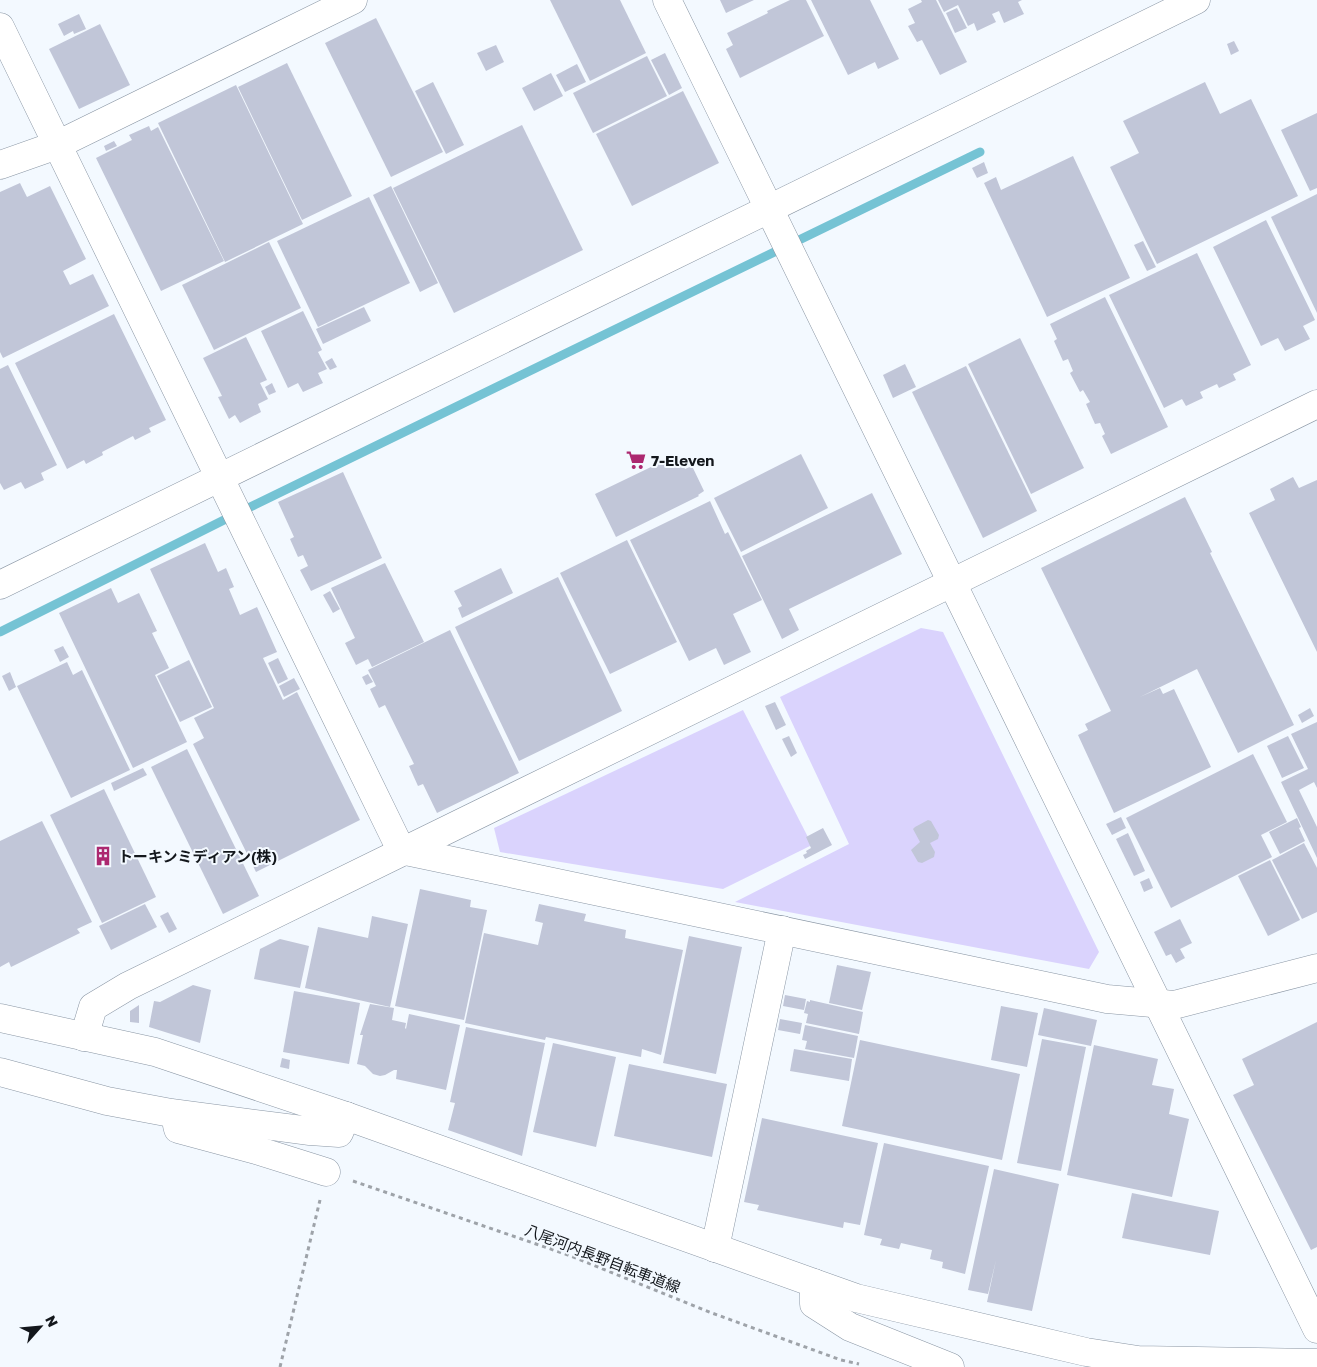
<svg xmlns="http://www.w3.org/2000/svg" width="1317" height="1367" viewBox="0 0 1317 1367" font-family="'Golos Text','Noto Sans JP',sans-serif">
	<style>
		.green { fill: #dad3fd }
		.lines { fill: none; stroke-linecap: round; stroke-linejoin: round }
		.stream { stroke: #75c3d4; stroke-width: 9 }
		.building { fill: #c1c6d8 }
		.street-casing { stroke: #8a96a4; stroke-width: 29 }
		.secondary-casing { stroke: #8a96a4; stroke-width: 29 }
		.path { stroke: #9ea3a9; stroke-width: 3; stroke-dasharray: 4 4; stroke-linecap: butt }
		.street { stroke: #fff; stroke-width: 28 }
		.secondary { stroke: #fff; stroke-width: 28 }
		.labels { text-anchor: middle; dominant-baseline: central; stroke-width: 4; stroke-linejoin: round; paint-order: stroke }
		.poi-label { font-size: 15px; font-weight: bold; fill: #13171c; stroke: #f3f9ff; text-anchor: start }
		.street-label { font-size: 15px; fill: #13171c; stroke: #f3f9ff }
	</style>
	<rect width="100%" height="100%" fill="#f3f9ff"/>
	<g class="green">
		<polygon points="921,628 943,632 1099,952 1089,969 735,902 849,844 780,697"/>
		<polygon points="743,710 812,845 723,889 500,852 494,828"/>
	</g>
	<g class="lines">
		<polyline class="stream" points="0,632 244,510 980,152"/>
	</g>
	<g class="building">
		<polygon points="550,0 620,0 646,53 590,81"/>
		<polygon points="720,0 754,0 726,13"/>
		<polygon points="790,0 806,0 824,36 740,78 726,49 733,45 727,33 768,13 767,11"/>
		<polygon points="811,0 870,0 899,59 878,69 875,62 848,75"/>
		<polygon points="921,0 936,0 967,62 940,75 922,40 917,42 908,26 915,23 908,9 922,2"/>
		<polygon points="938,0 1022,0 1018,2 1024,14 1004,23 999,11 992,14 996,22 977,31 974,23 968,26 958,5 944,12"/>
		<polygon points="957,8 967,28 955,33 946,13"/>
		<polygon points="79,14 86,29 74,34 73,31 64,36 58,24"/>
		<polygon points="376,18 443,152 391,177 325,43"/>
		<polygon points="100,24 130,85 79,109 49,49"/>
		<polygon points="1234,41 1239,51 1231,55 1227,44"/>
		<polygon points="496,45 504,62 486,71 477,53"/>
		<polygon points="665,53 682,88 669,95 651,60"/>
		<polygon points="647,56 667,96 593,133 573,93"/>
		<polygon points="287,63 352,196 302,220 238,87"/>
		<polygon points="577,64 586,82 565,92 556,75"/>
		<polygon points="551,73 563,96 534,111 522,88"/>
		<polygon points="433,82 464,145 446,154 415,91"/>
		<polygon points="1205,82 1220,114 1251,99 1298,196 1157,264 1110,167 1139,153 1123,121"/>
		<polygon points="236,85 303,224 225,262 158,123"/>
		<polygon points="683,91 719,163 632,206 596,134"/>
		<polygon points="1317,113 1317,188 1310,191 1281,130"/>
		<polygon points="522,125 583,250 454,313 393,188"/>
		<polygon points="149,126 151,131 158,127 224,261 161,291 96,158 132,140 129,135"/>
		<polygon points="114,141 117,146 106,151 104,146"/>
		<polygon points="1073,156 1130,278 1047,317 984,183 996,177 1001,190"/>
		<polygon points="984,162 988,173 977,178 972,168"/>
		<polygon points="20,183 27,197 50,186 86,259 63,271 70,285 93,274 109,306 3,358 0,352 0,192"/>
		<polygon points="391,186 438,283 420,292 373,195"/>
		<polygon points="1317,194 1317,313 1271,217"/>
		<polygon points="369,197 410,283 318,327 277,241"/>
		<polygon points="1266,220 1315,320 1303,326 1310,339 1285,351 1278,338 1261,346 1213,247"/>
		<polygon points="1143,241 1156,267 1147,271 1134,245"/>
		<polygon points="269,242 301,308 214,350 182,285"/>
		<polygon points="1197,253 1251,365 1233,374 1236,380 1219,388 1217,384 1200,392 1203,398 1186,406 1182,399 1164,408 1109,295"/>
		<polygon points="1105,297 1168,427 1111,454 1102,436 1105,434 1100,423 1095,424 1086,404 1090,402 1083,390 1080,392 1070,373 1073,371 1068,359 1063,361 1054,341 1057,339 1050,324"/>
		<polygon points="364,307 371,321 323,344 316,329"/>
		<polygon points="303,311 322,350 318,352 327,369 318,373 323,383 303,392 298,383 288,388 261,331"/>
		<polygon points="114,314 166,420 149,428 151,432 135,440 133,436 102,452 103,455 86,464 84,460 67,469 15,363"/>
		<polygon points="246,337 267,380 260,383 268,399 258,404 261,412 240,423 235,415 229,419 218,397 222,396 203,358"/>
		<polygon points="1020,338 1084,468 1031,494 968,364"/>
		<polygon points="332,358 337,367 330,370 325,362"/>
		<polygon points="905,364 916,387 893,398 883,375"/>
		<polygon points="8,365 57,465 41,473 44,480 25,489 21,482 4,490 0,483 0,369"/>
		<polygon points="966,366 1037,511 983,538 912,392"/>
		<polygon points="272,383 276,392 269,395 265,387"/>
		<polygon points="678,454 685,469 692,466 704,491 698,495 699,496 616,537 595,494"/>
		<polygon points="801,454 828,508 741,552 714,498"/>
		<polygon points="343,472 382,558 311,591 300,570 308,566 303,555 298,557 290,539 294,537 278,502"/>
		<polygon points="1293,477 1299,488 1317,480 1317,652 1249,513 1275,500 1270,489"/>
		<polygon points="872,493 902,554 789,609 799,630 782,639 742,556"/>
		<polygon points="1185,497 1212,552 1210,553 1294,725 1238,753 1197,669 1140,697 1160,688 1163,694 1174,689 1211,767 1114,813 1078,735 1088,730 1085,724 1111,711 1041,568"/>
		<polygon points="710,501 725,534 728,532 762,600 733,614 751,652 724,665 716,648 689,661 630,540"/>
		<polygon points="627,540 677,642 610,674 560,573"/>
		<polygon points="205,543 218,572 226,568 234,587 229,589 240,615 257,607 277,652 263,658 283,700 297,692 360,820 256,872 193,744 204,738 194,718 214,708 150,569"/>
		<polygon points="385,563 424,642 372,667 368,659 356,665 345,643 355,638 331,588"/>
		<polygon points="501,568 513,593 462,618 458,608 462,606 454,591"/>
		<polygon points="558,577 622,711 519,761 455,627"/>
		<polygon points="111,588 118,603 139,593 157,631 152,633 169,668 155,675 187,742 133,768 59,613"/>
		<polygon points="330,591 340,609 333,613 323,595"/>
		<polygon points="450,630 519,773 437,813 423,784 418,786 409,766 414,764 385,705 379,708 370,689 376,686 368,670"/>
		<polygon points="63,646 69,657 60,662 54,650"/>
		<polygon points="278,658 288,679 278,684 268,663"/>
		<polygon points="189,660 212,707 180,722 157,676"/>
		<polygon points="67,662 73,675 82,670 130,770 71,798 17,686"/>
		<polygon points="10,672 16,687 9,691 2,676"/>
		<polygon points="368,674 373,682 366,685 362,677"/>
		<polygon points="294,678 300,689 284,697 279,686"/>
		<polygon points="775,702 786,725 776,730 765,706"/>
		<polygon points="1310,708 1314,716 1302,723 1298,715"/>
		<polygon points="1317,722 1317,788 1314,782 1299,790 1317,827 1317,858 1281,782 1308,769 1291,734"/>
		<polygon points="789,736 797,753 791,757 782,739"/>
		<polygon points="1288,736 1304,768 1282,778 1267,746"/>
		<polygon points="187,749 259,896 223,914 151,767"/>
		<polygon points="1253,754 1287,822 1261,835 1272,857 1171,908 1126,818"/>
		<polygon points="143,768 147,775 114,791 111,783"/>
		<polygon points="104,789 156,897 102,923 50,815"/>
		<polygon points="1121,817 1126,828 1112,835 1106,824"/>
		<polygon points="1297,818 1301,827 1299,828 1305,841 1280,854 1269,832"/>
		<polygon points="928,820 931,821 939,835 938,839 930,843 935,852 934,857 922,863 918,862 911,850 920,842 913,829 915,827"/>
		<polygon points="42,821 92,922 77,929 80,933 11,967 9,962 0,967 0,841"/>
		<polygon points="823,828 832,845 805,859 803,855 807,853 806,851 811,848 806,837"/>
		<polygon points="1128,833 1145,871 1134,876 1116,839"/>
		<polygon points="1304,843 1317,868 1317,912 1302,919 1272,860"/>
		<polygon points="1270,860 1300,920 1268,936 1238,876"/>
		<polygon points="1149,878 1153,888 1144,892 1140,882"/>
		<polygon points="420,889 471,900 470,907 487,910 464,1020 395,1006"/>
		<polygon points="145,904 157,927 111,950 99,926"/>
		<polygon points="539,904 586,914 584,921 626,930 625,938 683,950 661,1055 642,1049 641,1057 546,1037 545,1040 465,1023 484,933 538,945 543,923 535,921"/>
		<polygon points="168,912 177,929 169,933 160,916"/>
		<polygon points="372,916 408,924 390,1007 305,988 318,927 368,938"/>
		<polygon points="1180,919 1192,943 1180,949 1185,958 1176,963 1171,954 1166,956 1154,932"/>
		<polygon points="689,936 742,947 716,1074 663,1063"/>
		<polygon points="280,939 309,946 300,988 254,979 260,949"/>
		<polygon points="837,965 871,972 862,1010 829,1003"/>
		<polygon points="193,985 211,990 200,1043 149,1027 154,1001 160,1002"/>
		<polygon points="294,991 360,1003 349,1064 283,1052"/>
		<polygon points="785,995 806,999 804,1010 783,1006"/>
		<polygon points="810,1000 863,1012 859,1034 806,1023 808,1014 804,1013 807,1001 810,1002"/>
		<polygon points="370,1004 394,1008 392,1020 406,1023 405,1028 406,1029 409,1014 460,1025 446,1090 396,1079 397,1070 394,1070 385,1075 380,1076 373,1074 365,1066 357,1064 363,1035 360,1035"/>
		<polygon points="139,1005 139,1023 130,1022 130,1011"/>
		<polygon points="1001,1006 1038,1013 1027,1067 991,1060"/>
		<polygon points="1044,1008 1097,1020 1091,1046 1038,1035"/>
		<polygon points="780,1019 802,1023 800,1034 778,1030"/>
		<polygon points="1317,1022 1317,1247 1311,1250 1233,1095 1254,1085 1242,1059"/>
		<polygon points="805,1025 858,1036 854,1058 805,1049 807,1041 802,1040"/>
		<polygon points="466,1027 545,1043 522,1156 448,1130 455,1103 450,1102"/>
		<polygon points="1042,1039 1086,1047 1061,1171 1017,1163"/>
		<polygon points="860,1040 1020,1074 1002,1160 842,1126"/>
		<polygon points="553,1043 616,1057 596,1147 533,1132"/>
		<polygon points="1094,1045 1158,1059 1152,1085 1174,1089 1169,1114 1189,1119 1172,1197 1067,1175"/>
		<polygon points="794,1049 852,1059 849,1081 790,1071"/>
		<polygon points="282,1058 290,1060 289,1069 280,1067"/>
		<polygon points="629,1064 727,1084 712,1157 614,1136"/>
		<polygon points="762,1118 878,1143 860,1225 844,1222 843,1228 757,1210 759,1205 744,1202"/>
		<polygon points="884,1143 989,1166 965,1274 942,1268 943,1262 930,1259 932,1250 901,1243 899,1249 880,1245 882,1239 864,1235"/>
		<polygon points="994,1169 1059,1184 1032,1311 987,1302 996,1260 988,1294 968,1290"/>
		<polygon points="1132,1193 1219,1211 1210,1255 1122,1238"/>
	</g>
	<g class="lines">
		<defs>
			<g id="street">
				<polyline points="0,1072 107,1101 171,1113 310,1131 339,1133 346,1116"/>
				<polyline points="177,1125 178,1129 256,1150 326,1172"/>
				<polyline points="814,1283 814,1304 850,1327 950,1367"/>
			</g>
			<g id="secondary">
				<polyline points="667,0 1317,1329"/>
				<polyline points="0,27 401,850 1107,999 1174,1005 1317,968"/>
				<polyline points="0,165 57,145 353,0"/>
				<polyline points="0,585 1196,0"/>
				<polyline points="0,1018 155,1052 346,1116 856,1298 1086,1352 1138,1360 1317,1363"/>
				<polyline points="84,1037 93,1007 128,986 1317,404"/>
				<polyline points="715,1248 782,930"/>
			</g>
		</defs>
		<use href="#street" class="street-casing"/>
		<use href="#secondary" class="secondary-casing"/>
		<g class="path">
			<polyline points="353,1181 568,1255 712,1313 841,1360 859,1364"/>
			<polyline points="280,1367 320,1200"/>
		</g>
		<use href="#street" class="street"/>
		<use href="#secondary" class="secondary"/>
	</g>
	<defs>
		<symbol id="supermarket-bare" viewBox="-9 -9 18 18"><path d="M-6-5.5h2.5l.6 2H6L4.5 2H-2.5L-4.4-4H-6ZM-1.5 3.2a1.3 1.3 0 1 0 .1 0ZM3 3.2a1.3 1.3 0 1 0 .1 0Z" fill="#ac2870" stroke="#f3f9ff" stroke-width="2.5" paint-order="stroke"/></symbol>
		<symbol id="building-bare" viewBox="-9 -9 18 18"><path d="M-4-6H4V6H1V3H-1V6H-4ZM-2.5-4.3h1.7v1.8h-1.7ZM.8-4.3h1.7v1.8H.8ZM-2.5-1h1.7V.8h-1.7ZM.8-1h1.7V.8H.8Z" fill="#ac2870" stroke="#f3f9ff" stroke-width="2.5" paint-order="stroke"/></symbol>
	</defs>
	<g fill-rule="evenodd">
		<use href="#supermarket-bare" x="622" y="446" width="28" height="28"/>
		<use href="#building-bare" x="89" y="842" width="28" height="28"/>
	</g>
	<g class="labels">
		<g class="poi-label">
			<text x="651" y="460">7-Eleven</text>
			<text x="118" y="856">トーキンミディアン(株)</text>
		</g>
		<g class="street-label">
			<text transform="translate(603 1258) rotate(21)">八尾河内長野自転車道線</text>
		</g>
	</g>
	<g transform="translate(40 1327) rotate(63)" stroke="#f3f9ff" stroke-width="4" paint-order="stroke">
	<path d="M0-4L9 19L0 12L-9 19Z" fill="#13171c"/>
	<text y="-8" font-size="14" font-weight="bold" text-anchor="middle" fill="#13171c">N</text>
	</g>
</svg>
